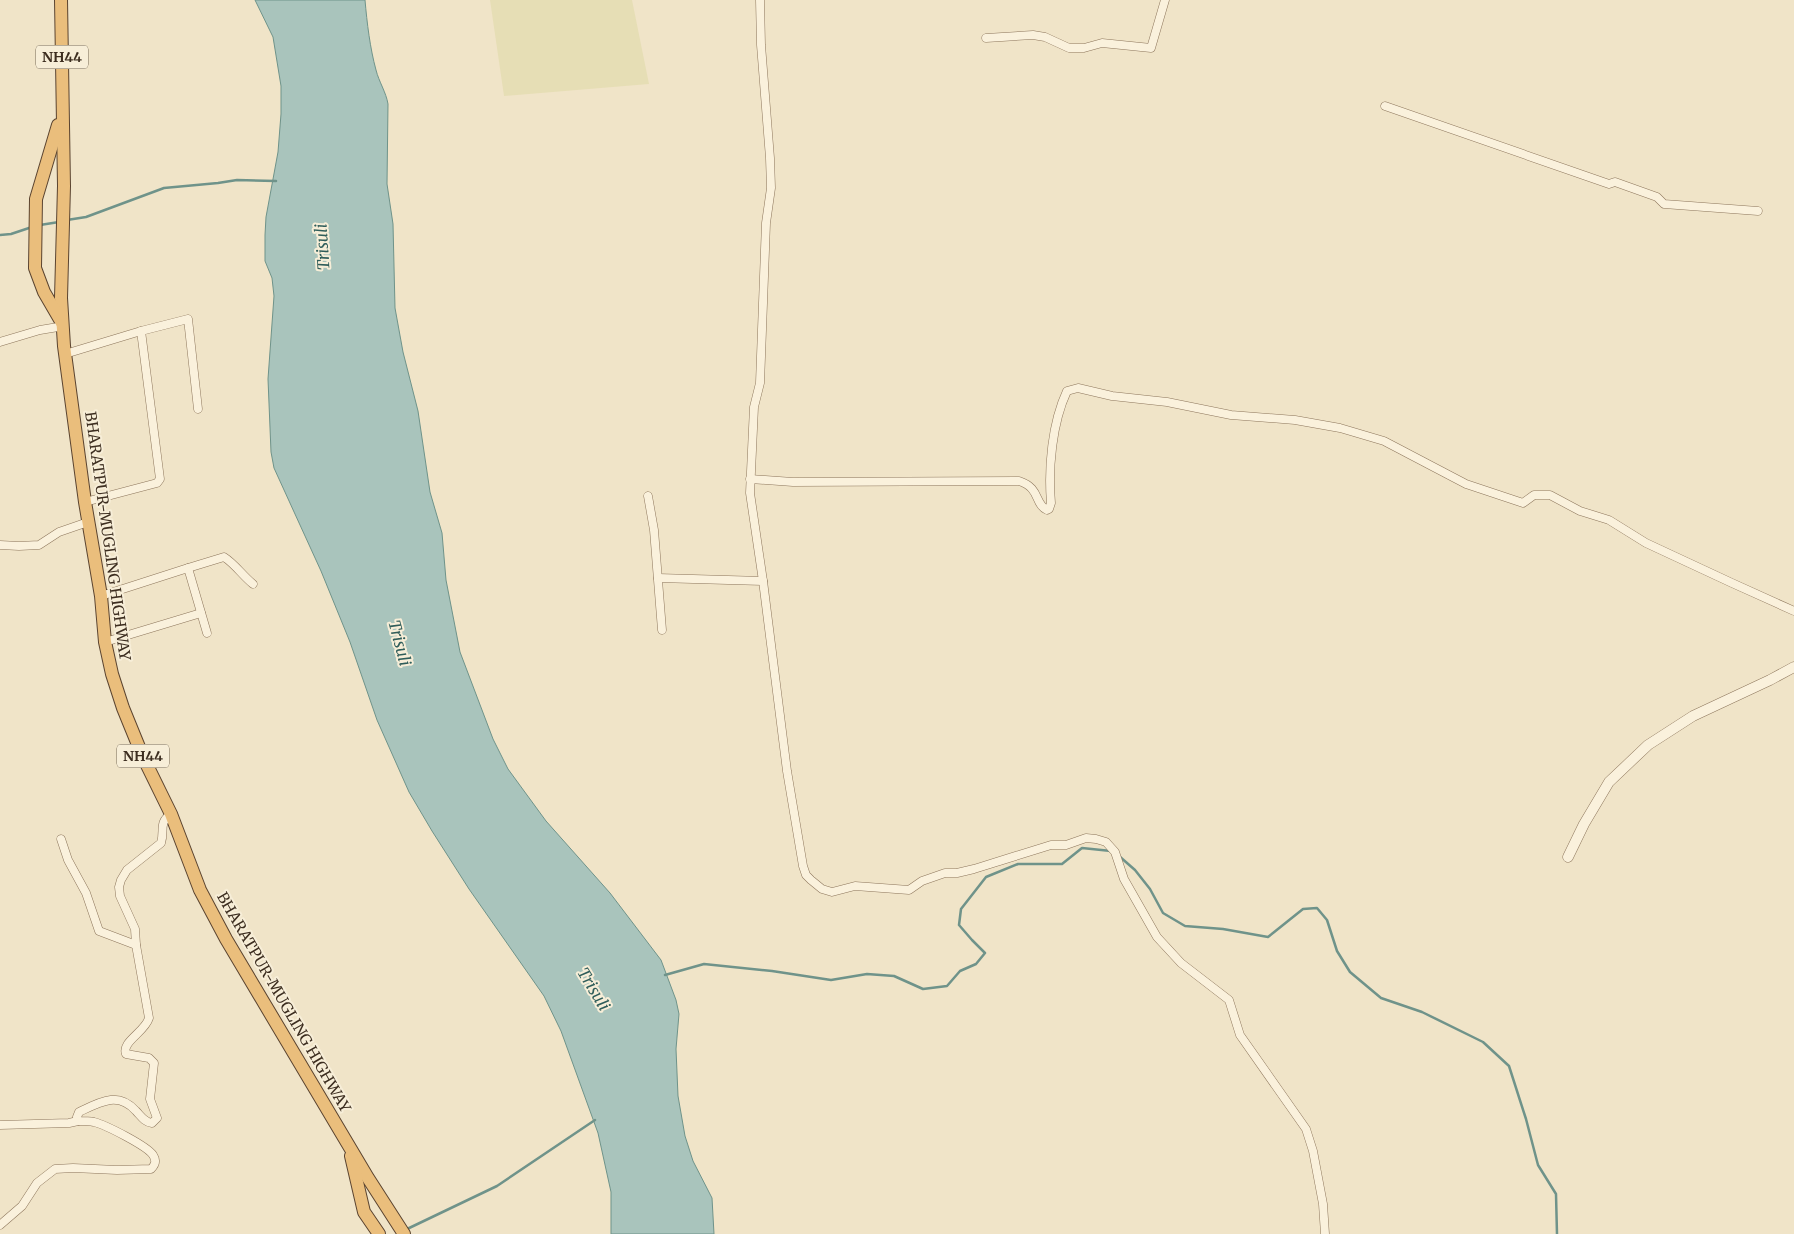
<svg xmlns="http://www.w3.org/2000/svg" width="1794" height="1234" viewBox="0 0 1794 1234" font-family="Merriweather,serif">
	<style>
		.farmland { fill: #e6deb5 }
		.water { fill: #a9c4bc; stroke: #6f938a }
		.lines { fill: none; stroke-linecap: round; stroke-linejoin: round }
		.stream { stroke: #6f938a; stroke-width: 2.5 }
		.minor-casing { stroke: #8d765c; stroke-width: 9 }
		.tertiary-casing { stroke: #8d765c; stroke-width: 11 }
		.trunk-casing { stroke: #5b4430; stroke-width: 14 }
		.minor { stroke: #faf1dc; stroke-width: 8 }
		.tertiary { stroke: #faf1dc; stroke-width: 10 }
		.trunk { stroke: #eabe7c; stroke-width: 12 }
		.labels { text-anchor: middle; dominant-baseline: central; stroke-width: 4; stroke-linejoin: round; paint-order: stroke }
		.shield { fill: #f7eed8; stroke: #756857; stroke-width: 1 }
		.shield-label { font-size: 14px; font-weight: bold; fill: #3d2e20 }
		.street-label { font-size: 15px; fill: #3d2e20; stroke: #f7eed8 }
		.water-label { font-size: 16px; font-style: italic; fill: #2f5d5a; stroke: #f7eed8 }
	</style>
	<rect width="100%" height="100%" fill="#f0e4c8"/>
	<polygon class="farmland" points="490,0 632,0 649,84 504,96"/>
	<path class="water" d="M255,0H365C367,23 370,48 376,70C379,82 386,92 388,104L387,184L393,224L395,308L403,352L418,411L430,492L442,533L446,580L460,652L493,739L508,769L546,821L610,893L661,960L676,1000L679,1014L676,1049L678,1096L685,1136L693,1161L712,1198L714,1234H611V1192L598,1133L561,1031L544,996L469,889L432,831L409,792L377,720L350,642L321,571L274,468L271,452L268,379L274,296L272,278L265,261V235L266,217L278,152L281,114V86L273,37Z"/>
	<g class="lines">
		<g class="stream">
			<polyline points="67,220 86,217 164,188 218,183 237,180 276,181"/>
			<polyline points="40,225 59,222"/>
			<polyline points="0,235 11,234 32,227"/>
			<polyline points="1119,856 1135,870 1150,889 1163,913 1185,926 1223,929 1268,937 1303,909 1317,908 1327,920 1337,951 1350,972 1381,998 1422,1012 1483,1042 1509,1066 1526,1119 1538,1165 1556,1194 1557,1234"/>
			<polyline points="665,975 704,964 772,971 831,980 867,974 894,976 923,989 947,986 960,971 976,964 985,953 972,940 959,925 961,909 986,877 1018,864 1062,864 1082,848 1111,851"/>
			<polyline points="405,1230 497,1186 595,1120"/>
		</g>
		<defs>
			<g id="minor">
				<polyline points="760,0 761,45 770,158 771,188 766,223 760,383 754,407 750,493 763,581 787,771 803,866 806,875 811,880 822,889 832,892 855,886 909,890 922,881 945,873 957,873 974,869 1051,845 1066,845 1086,838 1096,839 1106,842 1115,852 1124,879 1157,937 1181,963 1229,1000 1240,1035 1306,1129 1313,1151 1323,1204 1325,1234"/>
				<polyline points="986,38 1033,35 1045,37 1069,48 1084,48 1102,43 1151,48 1165,0"/>
				<polyline points="1385,106 1609,184 1615,182 1657,197 1664,204 1758,211"/>
				<polyline points="0,342 40,330 64,326"/>
				<polyline points="65,354 141,331"/>
				<path d="M750,479L793,482L1019,481C1041,488 1034,504 1047,510L1049,509L1051,503C1048,468 1052,423 1067,391L1078,388L1112,396L1167,402L1231,415L1295,420L1340,428L1384,441L1466,484L1523,503L1534,495H1550L1580,511L1609,520L1646,543L1732,583L1794,611"/>
				<polyline points="648,496 654,530 662,630"/>
				<polyline points="85,502 157,483 160,479 141,331 188,319 198,409"/>
				<polyline points="0,545 19,546 39,545 59,532 88,522"/>
				<path d="M188,568L224,557C235,564 242,575 253,584"/>
				<polyline points="658,578 763,581"/>
				<polyline points="101,596 188,568 207,633"/>
				<polyline points="105,642 201,613"/>
				<polyline points="61,839 68,860 86,893 99,931 136,945"/>
				<polyline points="0,1125 69,1123 78,1121"/>
				<path d="M0,1225L22,1206L37,1183L55,1169L73,1168L117,1170L151,1169C155,1165 157,1161 153,1155C147,1146 106,1125 94,1122C89,1121 84,1121 78,1121L77,1117L79,1112C100,1102 118,1091 136,1111C141,1116 144,1122 152,1123L157,1118L150,1099L154,1063L149,1058L126,1054C121,1042 145,1032 149,1018L136,945L135,929L120,896L119,887L121,880L127,870L161,843C165,830 158,823 171,814"/>
			</g>
			<polyline id="tertiary" points="1568,857 1584,824 1609,782 1648,745 1693,716 1770,680 1794,667"/>
			<g id="trunk">
				<polyline points="61,0 64,186 61,298 64,346 85,502 101,596 105,642 112,674 123,708 143,757 171,814 200,890 226,939 368,1178 404,1234"/>
				<polyline points="58,125 36,199 35,268 44,292 62,323"/>
				<polyline points="351,1156 364,1212 379,1234"/>
			</g>
		</defs>
		<use href="#minor" class="minor-casing"/>
		<use href="#tertiary" class="tertiary-casing"/>
		<use href="#trunk" class="trunk-casing"/>
		<use href="#minor" class="minor"/>
		<use href="#tertiary" class="tertiary"/>
		<use href="#trunk" class="trunk"/>
	</g>
	<g class="labels">
		<g class="shield">
			<rect x="36" y="45.5" width="52" height="23" rx="4"/>
			<rect x="117" y="744.5" width="52" height="23" rx="4"/>
		</g>
		<g class="shield-label">
			<text x="62" y="57">NH44</text>
			<text x="143" y="756">NH44</text>
		</g>
		<g class="street-label">
			<text transform="translate(108 536) rotate(82)">BHARATPUR-MUGLING HIGHWAY</text>
			<text transform="translate(284 1002) rotate(60)">BHARATPUR-MUGLING HIGHWAY</text>
		</g>
		<g class="water-label">
			<text transform="translate(322 247) rotate(-94)">Trisuli</text>
			<text transform="translate(400 643) rotate(75)">Trisuli</text>
			<text transform="translate(594 989) rotate(59)">Trisuli</text>
		</g>
	</g>
</svg>
